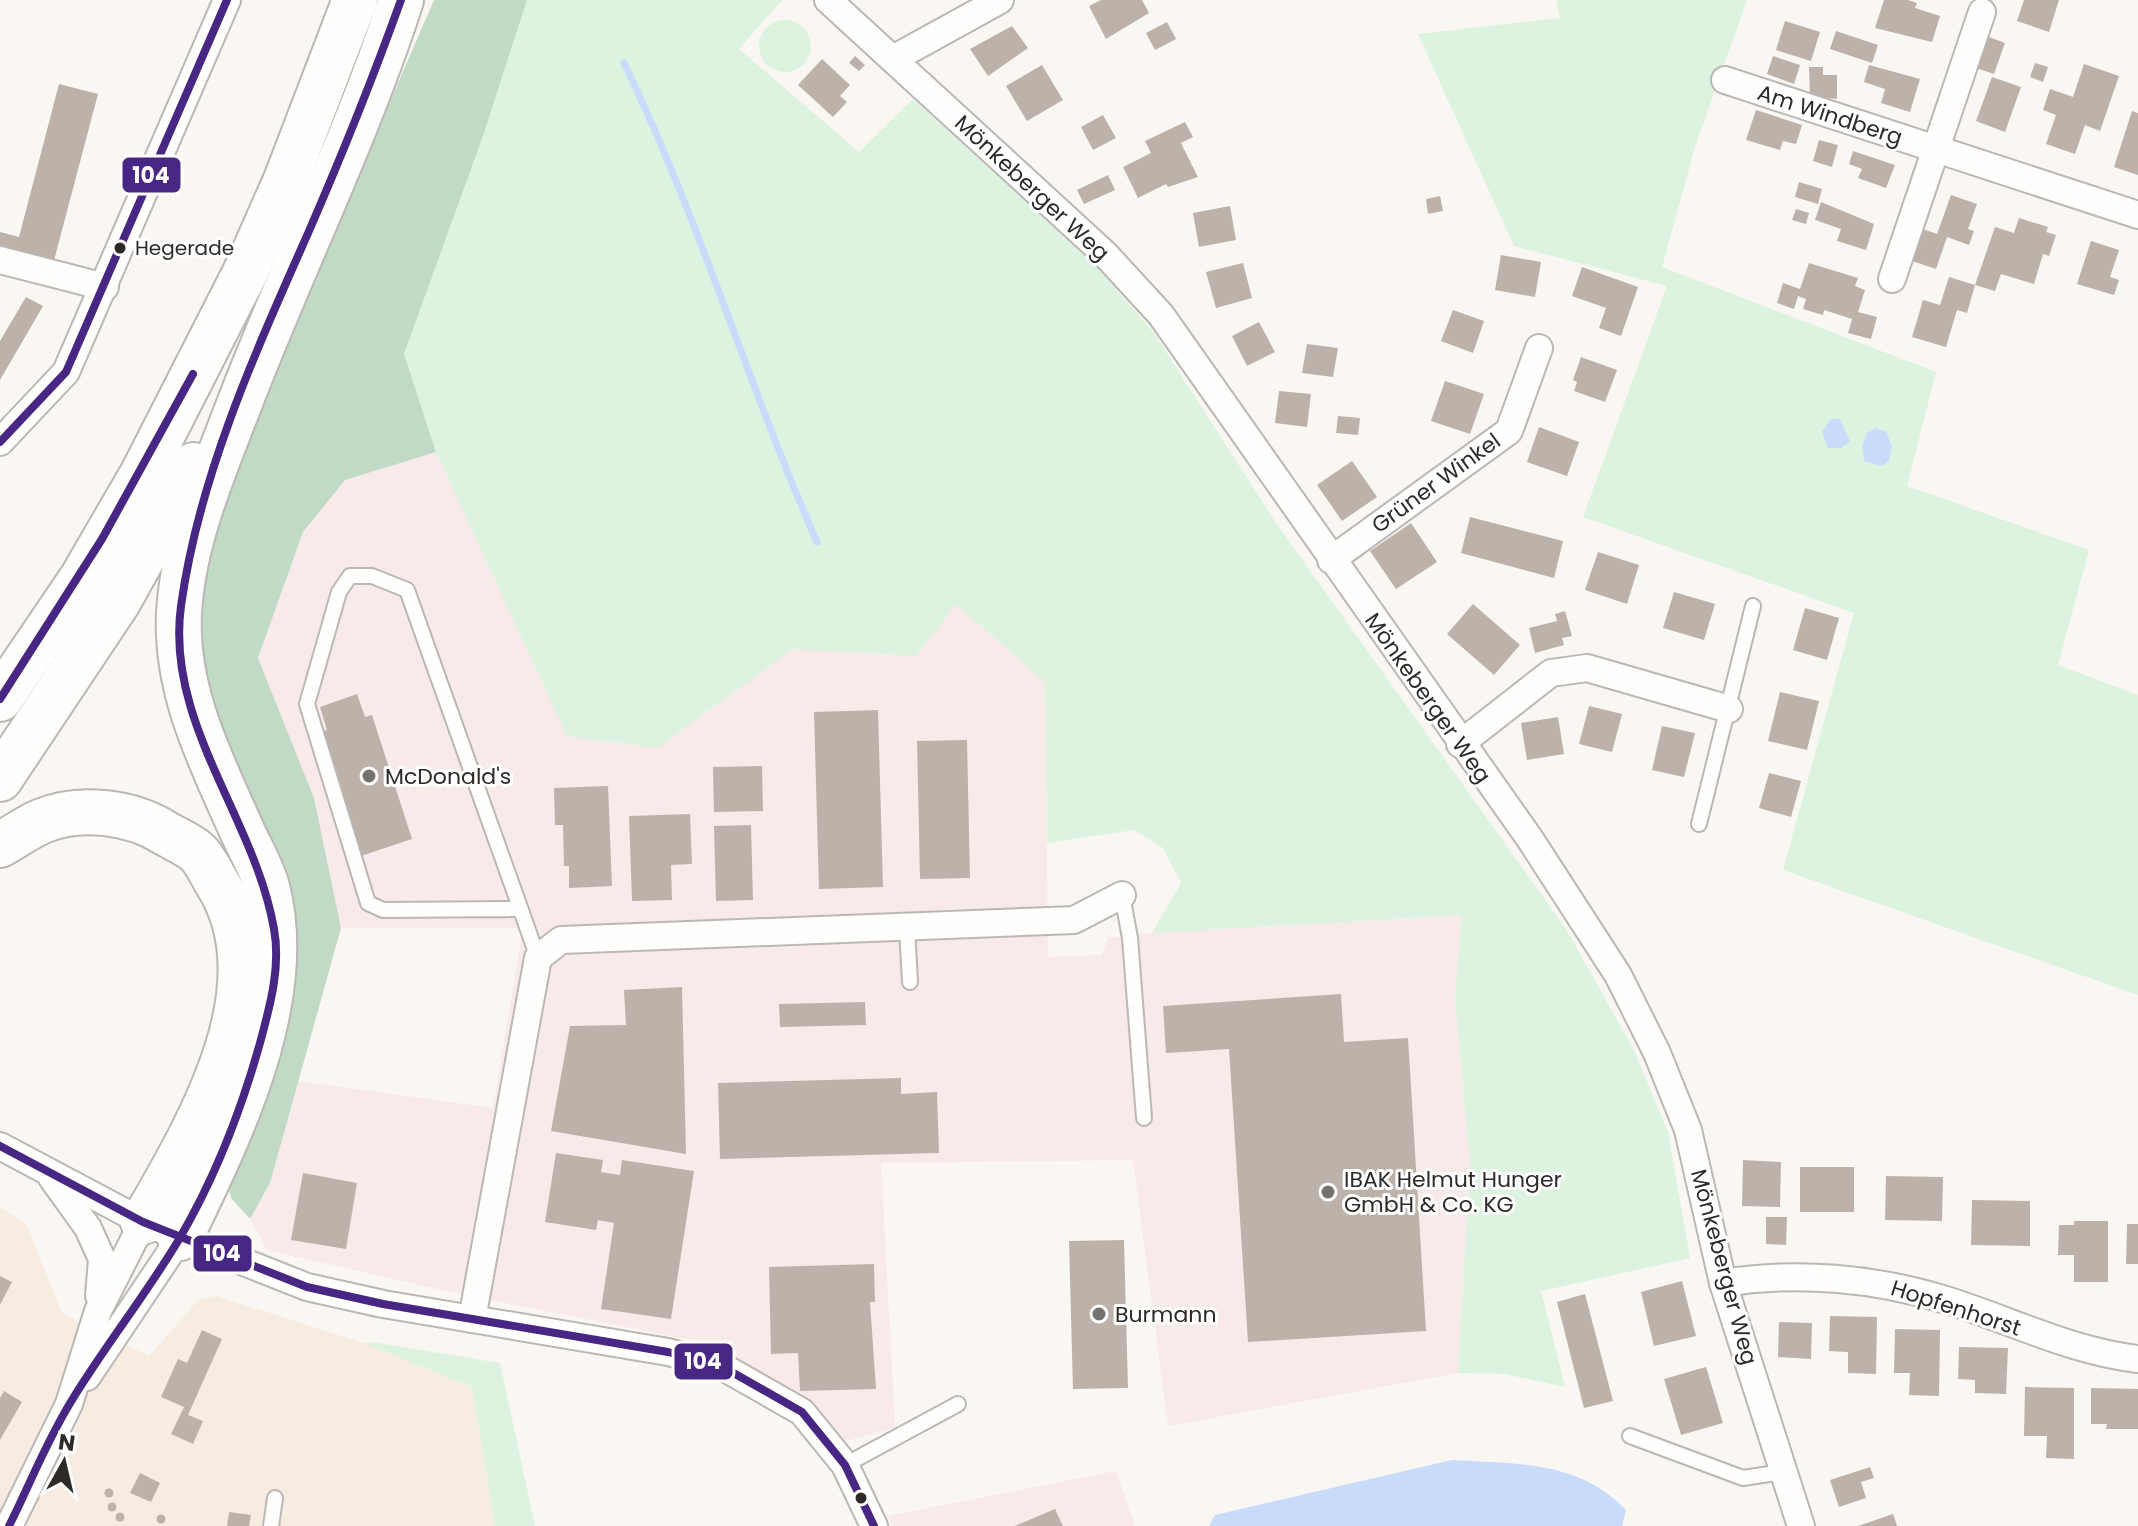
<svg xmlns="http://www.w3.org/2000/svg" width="2138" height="1526" viewBox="0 0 2138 1526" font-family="Poppins,sans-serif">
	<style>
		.commercial { fill: #f8eae9 }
		.built { fill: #f7ece2 }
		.green { fill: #dcf3e0 }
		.forest { fill: #c0dac5 }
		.water { fill: #c8dbfa }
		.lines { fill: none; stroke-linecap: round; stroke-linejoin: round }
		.stream { stroke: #c8dbfa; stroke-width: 7 }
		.building { fill: #bcb2aa }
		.service-casing { stroke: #bbb7b4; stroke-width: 18 }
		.minor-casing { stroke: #bbb7b4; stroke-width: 30 }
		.trunk-casing { stroke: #bbb7b4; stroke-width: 48 }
		.service { stroke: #fefefd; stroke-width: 14 }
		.minor { stroke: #fefefd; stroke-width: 26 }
		.trunk { stroke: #fefefd; stroke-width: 44 }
		.bus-1-casing { stroke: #fff; stroke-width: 14 }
		.bus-1 { stroke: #482683; stroke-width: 8 }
		.bus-dot { fill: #2e2a27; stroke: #fff; stroke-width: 3 }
		.poi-dot { fill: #75716e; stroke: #fff; stroke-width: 3 }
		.labels { text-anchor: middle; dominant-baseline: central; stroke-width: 6; stroke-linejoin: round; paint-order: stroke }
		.bus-label { font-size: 20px; fill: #2e2a27; stroke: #fff; text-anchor: start }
		.street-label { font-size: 22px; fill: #2e2a27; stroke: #fff }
		.poi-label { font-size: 22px; fill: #2e2a27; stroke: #fff; text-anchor: start }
		.line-badge { stroke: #fff; stroke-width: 3 }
		.badge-label { font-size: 22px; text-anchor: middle; font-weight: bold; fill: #fff }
	</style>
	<rect width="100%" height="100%" fill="#faf6f2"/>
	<g class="commercial">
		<polygon points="436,452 567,736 657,748 793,649 916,656 956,604 1045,682 1048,957 1102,955 1108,938 1152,933 1462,915 1455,997 1470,1164 1458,1373 1168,1426 1133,1160 881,1163 895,1428 842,1442 816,1409 745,1364 691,1340 446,1291 267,1250 250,1219 270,1183 298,1081 493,1108 523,928 341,928 314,798 258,658 303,532 345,479"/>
		<polygon points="1116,1471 1135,1526 892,1526 888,1516"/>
	</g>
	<polygon class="built" points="0,1207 26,1224 62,1313 149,1356 199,1299 216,1296 364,1343 472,1387 495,1526 0,1526"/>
	<g class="green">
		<polygon points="527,0 782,0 739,49 859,152 913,99 1096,266 1154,333 1276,523 1566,929 1633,1048 1668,1132 1690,1258 1541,1291 1565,1387 1505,1374 1458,1373 1470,1164 1455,997 1462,915 1152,933 1181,883 1163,848 1135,830 1047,843 1045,682 956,604 916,656 793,649 657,748 567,736 436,452 404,354 483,136"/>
		<polygon points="1556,0 1747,0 1695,147 1662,267 1936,372 1907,486 2089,550 2058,665 2138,695 2138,995 1783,870 1854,613 1583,517 1667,286 1514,246 1418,34 1560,18"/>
		<circle cx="785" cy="46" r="26"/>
		<polygon points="372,1342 500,1363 535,1526 495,1526 472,1387 364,1343"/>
	</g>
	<polygon class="forest" points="434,0 527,0 483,136 404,354 436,452 345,480 303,532 258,658 314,798 341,928 270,1183 250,1219 231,1198 226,1177 288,1010 295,917 275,846 212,724 193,594 210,516"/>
	<g class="water">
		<polygon points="1839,418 1850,441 1841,448 1828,448 1822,432 1830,420"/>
		<polygon points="1876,428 1886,432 1892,446 1889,461 1882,466 1864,461 1862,447 1867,433"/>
		<path d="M1452,1460C1516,1464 1578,1460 1626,1510L1622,1526H1209L1215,1515Z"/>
	</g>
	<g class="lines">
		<path class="stream" d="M624,63C699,218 748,385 817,542"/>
	</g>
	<g class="building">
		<polygon points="1101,0 1142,0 1149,13 1106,39 1089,6"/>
		<polygon points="1884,0 1908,0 1917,3 1915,8 1940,16 1932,42 1875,28"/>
		<polygon points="2024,0 2059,0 2049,32 2017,21"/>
		<polygon points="1785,21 1820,32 1811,61 1776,50"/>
		<polygon points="1167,22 1176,39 1155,50 1146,33"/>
		<polygon points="1012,26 1028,48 988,76 970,49"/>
		<polygon points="1836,31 1878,45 1872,63 1830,49"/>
		<polygon points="1984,35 2005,43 1994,74 1973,67"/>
		<polygon points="855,56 865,65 859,71 849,63"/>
		<polygon points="1773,56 1800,65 1794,84 1767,74"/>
		<polygon points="822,59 850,85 840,96 847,102 833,117 798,85"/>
		<polygon points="2035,63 2048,67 2043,82 2030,77"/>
		<polygon points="2084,64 2119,76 2100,131 2085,125 2075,154 2046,144 2056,115 2043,110 2050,89 2073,97"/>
		<polygon points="1042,65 1063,100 1027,121 1006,86"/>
		<polygon points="1869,65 1920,79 1910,112 1881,103 1885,89 1864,82"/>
		<polygon points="1809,67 1823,67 1823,75 1837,75 1837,99 1810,96"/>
		<polygon points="1992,77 2021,87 2005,132 1976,121"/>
		<polygon points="59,84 98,94 52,268 0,254 0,232 19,237"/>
		<polygon points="1756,110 1802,125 1796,144 1783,141 1780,150 1746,140"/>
		<polygon points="2132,111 2138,113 2138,175 2114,167"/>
		<polygon points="1103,115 1116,138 1093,150 1081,127"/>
		<polygon points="1185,122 1193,137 1181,143 1198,177 1168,187 1166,184 1138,198 1123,167 1151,153 1145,141"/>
		<polygon points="1819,140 1838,145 1832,167 1813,161"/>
		<polygon points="1853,151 1895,165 1886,188 1858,178 1862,169 1849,164"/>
		<polygon points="1108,175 1115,190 1084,204 1077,190"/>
		<polygon points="1799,182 1822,189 1818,204 1795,197"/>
		<polygon points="1951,195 1977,204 1968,229 1974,231 1969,245 1947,237 1936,269 1909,260 1920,228 1937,234"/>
		<polygon points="1440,196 1443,211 1428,214 1426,199"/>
		<polygon points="1821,202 1874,224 1866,250 1837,241 1841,229 1815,220"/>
		<polygon points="1230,206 1236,240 1199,247 1193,213"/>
		<polygon points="1796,209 1809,213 1806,224 1792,220"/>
		<polygon points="2019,218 2048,227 2046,232 2056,235 2049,256 2043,254 2034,284 2001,274 1995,291 1975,285 1967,313 1957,310 1946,347 1912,337 1923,300 1940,305 1949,277 1975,285 1995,227 2014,233"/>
		<polygon points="2091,241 2119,250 2110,277 2119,280 2114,295 2077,284"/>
		<polygon points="1501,255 1541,262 1535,297 1495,290"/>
		<polygon points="1243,263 1252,298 1216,308 1206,272"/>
		<polygon points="1809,263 1858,278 1855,286 1865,290 1858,312 1877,317 1871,339 1848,333 1852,319 1824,310 1823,315 1803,309 1806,299 1798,296 1794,309 1777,303 1783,283 1800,289"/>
		<polygon points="1582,267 1638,287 1621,336 1599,328 1606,308 1572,296"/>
		<polygon points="26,297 43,306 0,380 0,341"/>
		<polygon points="1453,310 1484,321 1473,353 1441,341"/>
		<polygon points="1259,322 1275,352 1247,366 1232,336"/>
		<polygon points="1307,344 1338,348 1333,377 1302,373"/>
		<polygon points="1581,357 1617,370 1605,402 1574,391 1577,382 1573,380"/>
		<polygon points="1445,381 1484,394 1470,434 1431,421"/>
		<polygon points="1279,391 1311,394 1307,427 1275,423"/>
		<polygon points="1338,416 1360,418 1358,435 1336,433"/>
		<polygon points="1539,427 1579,442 1567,476 1527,462"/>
		<polygon points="1352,461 1377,497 1342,521 1317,485"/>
		<polygon points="1470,517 1563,541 1554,578 1461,553"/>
		<polygon points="1411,523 1437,562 1396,589 1370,551"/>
		<polygon points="1598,552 1639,565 1627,604 1585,590"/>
		<polygon points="1674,592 1715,604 1704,640 1663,628"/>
		<polygon points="1473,604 1520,645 1494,675 1447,634"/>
		<polygon points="1805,608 1839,618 1827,660 1793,650"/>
		<polygon points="1565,611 1572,636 1562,638 1564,645 1535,653 1529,628 1557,621 1555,614"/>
		<polygon points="1780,692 1819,701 1807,750 1768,741"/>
		<polygon points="357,694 365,717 372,715 412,839 361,856 321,732 327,730 320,707"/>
		<polygon points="1589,706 1622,714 1612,752 1579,744"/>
		<polygon points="878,710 883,887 819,889 814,712"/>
		<polygon points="1558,717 1564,754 1527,760 1521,723"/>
		<polygon points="1662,726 1695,733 1684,777 1652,770"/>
		<polygon points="967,740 970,878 920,879 917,741"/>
		<polygon points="762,766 763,811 714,812 713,767"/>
		<polygon points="1769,773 1801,781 1791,817 1759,808"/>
		<polygon points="608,786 612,886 569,888 569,866 564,866 563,825 555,825 554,788"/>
		<polygon points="690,814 692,864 671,865 672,900 632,901 629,816"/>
		<polygon points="751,825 753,900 716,901 714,826"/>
		<polygon points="682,987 686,1154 551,1131 570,1026 626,1025 624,990"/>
		<polygon points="1341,994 1344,1042 1408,1038 1426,1331 1248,1342 1229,1049 1166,1053 1163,1006"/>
		<polygon points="865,1002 866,1025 780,1027 779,1004"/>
		<polygon points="901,1078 901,1094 937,1092 939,1153 720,1159 718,1083"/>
		<polygon points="556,1153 603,1160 601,1172 620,1175 622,1160 694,1171 671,1319 601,1309 614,1223 598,1220 596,1230 545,1222"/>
		<polygon points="1743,1160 1781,1162 1780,1207 1742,1206"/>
		<rect x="1800" y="1167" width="54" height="45"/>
		<polygon points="303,1173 357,1183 346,1249 291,1240"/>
		<polygon points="1886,1176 1943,1177 1942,1221 1885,1220"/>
		<polygon points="1972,1200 2030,1201 2030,1246 1971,1245"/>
		<polygon points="1766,1217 1787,1217 1786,1245 1766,1244"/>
		<polygon points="2074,1221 2108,1221 2108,1282 2074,1282 2074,1255 2058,1255 2059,1225 2074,1225"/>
		<polygon points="2127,1224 2138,1224 2138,1264 2126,1264"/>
		<polygon points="1124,1240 1128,1388 1073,1389 1069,1241"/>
		<polygon points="874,1264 875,1302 870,1302 876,1389 800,1391 798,1353 771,1354 769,1267"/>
		<polygon points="0,1276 12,1282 0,1305"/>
		<polygon points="1682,1281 1696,1336 1654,1346 1641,1292"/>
		<polygon points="1585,1294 1613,1401 1584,1408 1557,1302"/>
		<polygon points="1830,1316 1877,1317 1876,1374 1848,1373 1848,1352 1829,1351"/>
		<polygon points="1779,1322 1812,1323 1811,1359 1778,1357"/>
		<polygon points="1895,1329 1940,1330 1939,1396 1909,1395 1910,1373 1894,1373"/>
		<polygon points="202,1330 222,1339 188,1415 203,1421 193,1444 171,1434 184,1407 161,1397 178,1359 187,1363"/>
		<polygon points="1959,1347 2008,1348 2006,1394 1975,1393 1975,1380 1958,1379"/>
		<polygon points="1706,1367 1723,1423 1681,1435 1664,1379"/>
		<polygon points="2025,1387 2074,1388 2074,1459 2046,1458 2047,1436 2024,1436"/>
		<polygon points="2091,1388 2138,1389 2138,1429 2106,1429 2107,1424 2091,1424"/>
		<polygon points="4,1391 22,1402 0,1440 0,1398"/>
		<polygon points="1870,1467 1874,1478 1861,1482 1866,1498 1839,1507 1830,1480"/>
		<polygon points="140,1473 160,1483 151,1502 130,1493"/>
		<circle cx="109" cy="1493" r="4.5"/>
		<circle cx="112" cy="1507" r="4.5"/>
		<polygon points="1055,1509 1063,1526 1015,1526"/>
		<polygon points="229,1512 251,1515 249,1526 227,1526"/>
		<circle cx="120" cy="1517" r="4.5"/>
		<polygon points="1893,1514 1897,1526 1858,1526"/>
		<circle cx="161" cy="1519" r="4.5"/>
	</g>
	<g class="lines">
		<defs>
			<g id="service">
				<polyline points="1699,824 1753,606"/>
				<polyline points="1122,895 1130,938 1144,1118"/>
				<polyline points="518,909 383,910 368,903 307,704 339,592 350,576 372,576 407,590 538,958"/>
				<polyline points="907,928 910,982"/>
				<polyline points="1630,1436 1743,1478 1782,1472"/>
				<polyline points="845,1465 958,1404"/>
				<polyline points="271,1526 275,1498"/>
			</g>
			<g id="minor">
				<polyline points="828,0 1105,254 1161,315 1530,839 1618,975 1657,1053 1688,1130 1723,1283 1801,1526"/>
				<polyline points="893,59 1000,0"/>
				<polyline points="1725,80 2138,215"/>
				<polyline points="0,260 105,287"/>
				<polyline points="1892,279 1982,12"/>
				<polyline points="0,442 66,372 227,0"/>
				<polyline points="1331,560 1509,431 1539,348"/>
				<polyline points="1460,744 1551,673 1587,668 1729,709"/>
				<polyline points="0,1146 143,1222 307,1287 383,1304 668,1352 723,1367 802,1412 845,1465 874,1526"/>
				<polyline points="52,1178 88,1228 102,1259 99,1296"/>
				<path d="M1723,1283C1797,1271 1875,1278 1946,1300C2010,1320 2070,1351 2138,1359"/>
				<polyline points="472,1319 538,958 561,940 1074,920 1122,895"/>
				<polyline points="87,1377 180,1238"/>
				<polyline points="9,1526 69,1404 98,1311 143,1222"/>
			</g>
			<g id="trunk">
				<polyline points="0,699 82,578 143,473 245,273 286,180 355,0"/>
				<polyline points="0,779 118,602 194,465"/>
				<path d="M0,845C14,837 28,827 42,821C80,805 132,812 165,833C175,839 188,844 197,852C205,859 211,873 217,883C283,987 196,1130 143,1222"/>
				<path d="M180,1238C229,1137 297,1001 267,887C262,869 251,850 243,833C212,763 175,692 179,613C183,542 212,475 237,410C289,273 356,140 401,0"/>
			</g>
		</defs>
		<use href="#service" class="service-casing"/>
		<use href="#minor" class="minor-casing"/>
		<use href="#trunk" class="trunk-casing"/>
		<use href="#service" class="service"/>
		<use href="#minor" class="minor"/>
		<use href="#trunk" class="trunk"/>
		<defs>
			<g id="bus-1">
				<polyline points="0,442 66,372 227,0"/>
				<polyline points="0,699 102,539 193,374"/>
				<polyline points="0,1146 143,1222 307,1287 383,1304 668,1352 723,1367 802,1412 845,1465 874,1526"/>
				<path d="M9,1526C30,1484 47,1440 72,1400C105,1346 145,1296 178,1241C214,1180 241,1111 260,1043C270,1006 281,967 274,929C255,818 165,723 181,606C199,475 256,351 309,231C342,155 373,78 401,0"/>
			</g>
		</defs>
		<use href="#bus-1" class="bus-1-casing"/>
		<use href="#bus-1" class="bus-1"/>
	</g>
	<g class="bus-dot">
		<circle cx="120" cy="248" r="7"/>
		<circle cx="861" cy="1498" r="7"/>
	</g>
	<g class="poi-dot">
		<circle cx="369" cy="776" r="8"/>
		<circle cx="1328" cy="1192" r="8"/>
		<circle cx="1099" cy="1314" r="8"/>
	</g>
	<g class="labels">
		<g class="bus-label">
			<text x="135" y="248">Hegerade</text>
		</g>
		<g class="street-label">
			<text transform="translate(1830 115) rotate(18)">Am Windberg</text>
			<text transform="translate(1032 188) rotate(43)">Mönkeberger Weg</text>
			<text transform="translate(1436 483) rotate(-36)">Grüner Winkel</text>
			<text transform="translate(1428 698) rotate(55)">Mönkeberger Weg</text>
			<text transform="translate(1724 1267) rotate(75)">Mönkeberger Weg</text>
			<text transform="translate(1956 1308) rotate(18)">Hopfenhorst</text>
		</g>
		<g class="poi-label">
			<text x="385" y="776">McDonald's</text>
			<text x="1344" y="1179">IBAK Helmut Hunger<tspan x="1344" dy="25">GmbH &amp; Co. KG</tspan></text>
			<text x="1115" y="1314">Burmann</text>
		</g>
	</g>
	<g class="line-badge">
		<rect x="121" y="156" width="61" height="38" rx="8" fill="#482683"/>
		<rect x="192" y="1234" width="61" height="39" rx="8" fill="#482683"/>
		<rect x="673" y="1342" width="61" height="39" rx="8" fill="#482683"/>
	</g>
	<g class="badge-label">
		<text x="151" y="183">104</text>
		<text x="222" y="1261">104</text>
		<text x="703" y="1369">104</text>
	</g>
	<g transform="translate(64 1462) rotate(8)" stroke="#ffffff" stroke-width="6" paint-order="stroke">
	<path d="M0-6L14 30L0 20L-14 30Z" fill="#2e2a27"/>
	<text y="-12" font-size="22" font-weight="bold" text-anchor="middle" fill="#2e2a27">N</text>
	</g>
</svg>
